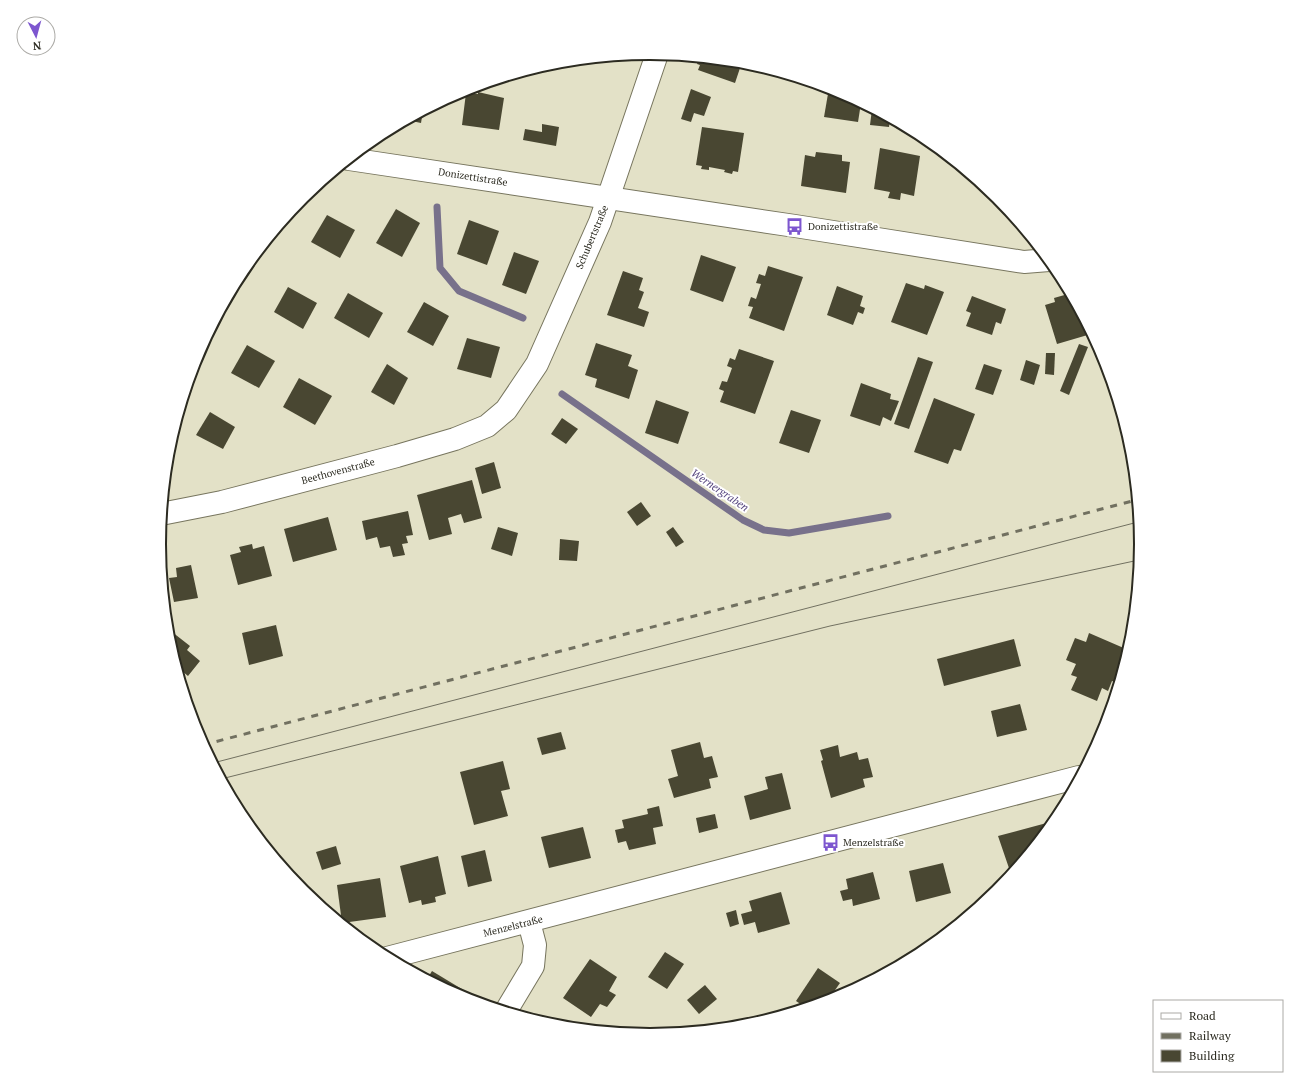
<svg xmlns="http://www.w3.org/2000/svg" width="1299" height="1088" viewBox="0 0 1299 1088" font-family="'PT Serif',serif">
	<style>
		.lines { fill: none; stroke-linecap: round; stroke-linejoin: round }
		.stream { stroke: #78718b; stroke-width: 7 }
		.building { fill: #494732 }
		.street-casing { stroke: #77755e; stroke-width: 24 }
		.secondary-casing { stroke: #77755e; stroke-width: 24 }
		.street { stroke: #fff; stroke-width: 22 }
		.secondary { stroke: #fff; stroke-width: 22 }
		.tram { stroke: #717060; stroke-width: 1 }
		.rail { stroke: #717060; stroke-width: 3; stroke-dasharray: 7 7; stroke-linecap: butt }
		.labels { text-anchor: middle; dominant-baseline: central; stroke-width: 4; stroke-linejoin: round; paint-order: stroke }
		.street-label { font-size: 10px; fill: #2c2b21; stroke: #fff }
		.poi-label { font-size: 10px; fill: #2c2b21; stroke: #fff; text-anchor: start }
		.water-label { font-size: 11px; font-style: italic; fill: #584881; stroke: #fff }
		.rim { fill: none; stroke: #2c2b21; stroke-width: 2 }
	</style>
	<rect width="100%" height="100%" fill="#e3e1c7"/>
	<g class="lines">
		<g class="stream">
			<polyline points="437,207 440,268 459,291 523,318"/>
			<polyline points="562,394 743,520 764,530 789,533 888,516"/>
		</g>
	</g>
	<g class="building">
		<polygon points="699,58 742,62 735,83 698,70 700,65 697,64"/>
		<polygon points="829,88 861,103 858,122 824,117"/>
		<polygon points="691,89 711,97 704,116 694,113 691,122 681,119"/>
		<polygon points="478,92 504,98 499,130 462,125 466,93 478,94"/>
		<polygon points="872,109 890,119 889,127 870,125"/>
		<polygon points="423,111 421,123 407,120"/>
		<polygon points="542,124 559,127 556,146 523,140 525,129 542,132"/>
		<polygon points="702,127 744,133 738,172 733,171 732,174 724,172 725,170 709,167 709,170 701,169 702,166 696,165"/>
		<polygon points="880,148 920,156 914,196 901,193 900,200 888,198 890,192 874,189"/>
		<polygon points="816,152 842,155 842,161 850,162 846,193 801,186 805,155 815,157"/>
		<polygon points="396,209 420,223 402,257 376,243"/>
		<polygon points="327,215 355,230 340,258 311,242"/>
		<polygon points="469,220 499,231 487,265 457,254"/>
		<polygon points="514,252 539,261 526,294 502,285"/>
		<polygon points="701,255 736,267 723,302 690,290"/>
		<polygon points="768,266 803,277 784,331 749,318 753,307 748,306 751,297 756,299 761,284 756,283 759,274 765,276"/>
		<polygon points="623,271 643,278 639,290 644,292 638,308 649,312 644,327 607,315"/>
		<polygon points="906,283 924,289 925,285 944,292 927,335 891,322"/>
		<polygon points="837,286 863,296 860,306 865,308 863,314 858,312 853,325 827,315"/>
		<polygon points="288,287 317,303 303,329 274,312"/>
		<polygon points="348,293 383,313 369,338 334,318"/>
		<polygon points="1068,294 1069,297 1071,297 1091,334 1057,344 1045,305 1055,302 1054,298"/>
		<polygon points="972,296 1006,309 1001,324 996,322 992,335 966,326 971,313 966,311"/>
		<polygon points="424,302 449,316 433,346 407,332"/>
		<polygon points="467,338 500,347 491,378 457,369"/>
		<polygon points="596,343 632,355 628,366 638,370 629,399 595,387 597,379 585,375"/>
		<polygon points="1079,344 1088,347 1069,395 1060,391"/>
		<polygon points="247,345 275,361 259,388 231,373"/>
		<polygon points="739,349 774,361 755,414 720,402 724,391 719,389 722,381 727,382 732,368 727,366 730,358 735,360"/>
		<polygon points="1046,353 1055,353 1054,375 1045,374"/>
		<polygon points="918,357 933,362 909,429 894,424"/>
		<polygon points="1026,360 1040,365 1034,385 1020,380"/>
		<polygon points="387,364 408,378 394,405 371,392"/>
		<polygon points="984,364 1002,370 993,395 975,389"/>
		<polygon points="299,378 332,396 315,425 283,407"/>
		<polygon points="861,383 891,394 890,399 899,401 891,421 883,417 880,426 850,416"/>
		<polygon points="934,398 975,414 961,451 954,449 948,464 914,452"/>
		<polygon points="656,400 689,412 678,444 645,433"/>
		<polygon points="791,410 821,420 809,453 779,443"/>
		<polygon points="210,412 235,427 223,449 196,435"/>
		<polygon points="562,418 578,429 566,444 551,434"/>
		<polygon points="494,462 501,488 482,494 475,468"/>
		<polygon points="472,480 482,518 464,523 461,514 448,518 452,534 429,540 417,495"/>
		<polygon points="641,502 651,516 637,526 627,512"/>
		<polygon points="408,511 413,535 406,536 408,543 402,544 405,555 393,557 390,546 380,548 377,537 366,540 362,521"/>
		<polygon points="328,517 337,550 293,562 284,529"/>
		<polygon points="498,527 518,533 512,556 491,549"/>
		<polygon points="673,527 684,542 676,547 666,532"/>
		<polygon points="560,539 579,541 577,561 559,560"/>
		<polygon points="252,544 253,549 264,546 272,576 238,585 230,555 241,552 239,547"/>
		<polygon points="191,565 198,598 174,602 169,578 177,577 176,568"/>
		<polygon points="276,625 283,656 249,665 242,633"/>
		<polygon points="167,628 190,646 187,650 200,661 188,676 176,666 168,640"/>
		<polygon points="1089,633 1126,649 1122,660 1125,661 1118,684 1112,681 1108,691 1102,688 1097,701 1071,690 1077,677 1071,675 1076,664 1066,660 1075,638 1086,642"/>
		<polygon points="1014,639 1021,666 944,686 937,659"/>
		<polygon points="1020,704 1027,730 997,737 991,711"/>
		<polygon points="561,732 566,749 542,755 537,738"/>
		<polygon points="700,742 704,758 712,756 718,777 709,779 711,788 674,798 668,779 678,776 671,750"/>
		<polygon points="838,745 840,757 857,752 859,760 868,758 873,777 863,779 865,787 831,798 821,761 823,760 820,750"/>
		<polygon points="503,761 510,789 501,791 508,816 474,825 460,772"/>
		<polygon points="782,773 791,809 750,820 744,796 768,789 765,777"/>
		<polygon points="659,806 663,826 653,828 656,844 629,850 626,841 618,843 615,830 624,828 622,820 648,814 647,809"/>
		<polygon points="715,814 718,828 699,833 696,818"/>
		<polygon points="1054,821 1022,860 1011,874 998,836"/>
		<polygon points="583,827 591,858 549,868 541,837"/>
		<polygon points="336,846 341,864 322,870 316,852"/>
		<polygon points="485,850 492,881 468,887 461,856"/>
		<polygon points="438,856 446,894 435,897 436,902 422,905 421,900 409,903 400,866"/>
		<polygon points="943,863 951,893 916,902 909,871"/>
		<polygon points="873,872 880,899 853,906 852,899 843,901 840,891 848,889 846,879"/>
		<polygon points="380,878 386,917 342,923 337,885"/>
		<polygon points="781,892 790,924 758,933 755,922 744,925 741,914 752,911 749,901"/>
		<polygon points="315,894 318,904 308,896"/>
		<polygon points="736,910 739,924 730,927 726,913"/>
		<polygon points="665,952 684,964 667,989 648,977"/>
		<polygon points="590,959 617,977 609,991 616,995 607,1007 600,1004 591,1017 563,998"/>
		<polygon points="818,968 840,983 828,1000 805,1007 796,1001"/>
		<polygon points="432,971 470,994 466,999 427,979"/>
		<polygon points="705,985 717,999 699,1014 687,1000"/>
	</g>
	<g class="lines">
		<defs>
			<g id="street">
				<polyline points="161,514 222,502 397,456 455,439 487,426 506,410 537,364 600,222 657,54"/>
				<polyline points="506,1011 533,966 535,945 529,922"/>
			</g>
			<g id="secondary">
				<polyline points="349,159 795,226 1024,262 1049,260"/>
				<polyline points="387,958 1079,777"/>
			</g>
		</defs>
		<use href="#street" class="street-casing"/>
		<use href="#secondary" class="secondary-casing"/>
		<use href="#street" class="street"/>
		<use href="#secondary" class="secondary"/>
		<g class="tram">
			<polyline points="213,763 1138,522"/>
			<polyline points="221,779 830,626 1139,560"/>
		</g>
		<polyline class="rail" points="203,745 1136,500"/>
	</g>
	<defs>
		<symbol id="bus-bare" viewBox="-9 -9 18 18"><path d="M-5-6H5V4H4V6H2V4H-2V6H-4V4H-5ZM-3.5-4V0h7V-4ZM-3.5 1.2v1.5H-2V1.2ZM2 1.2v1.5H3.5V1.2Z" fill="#7d56cf" stroke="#fff" stroke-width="2.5" paint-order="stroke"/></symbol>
	</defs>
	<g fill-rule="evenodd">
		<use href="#bus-bare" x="782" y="214" width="25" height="25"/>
		<use href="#bus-bare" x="818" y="830" width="25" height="25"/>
	</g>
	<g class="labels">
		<g class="street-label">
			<text transform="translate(473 177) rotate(9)">Donizettistraße</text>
			<text transform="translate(592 237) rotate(-67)">Schubertstraße</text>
			<text transform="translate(338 471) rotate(-15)">Beethovenstraße</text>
			<text transform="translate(513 926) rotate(-14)">Menzelstraße</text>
		</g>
		<g class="poi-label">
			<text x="808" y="226">Donizettistraße</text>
			<text x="843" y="842">Menzelstraße</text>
		</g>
		<g class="water-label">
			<text transform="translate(720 490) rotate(34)">Wernergraben</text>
		</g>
	</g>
	<path d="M0 0H1299V1088H0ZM166 544a484 484 0 1 1 968 0a484 484 0 1 1-968 0Z" fill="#fff" fill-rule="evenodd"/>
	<path class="rim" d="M166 544a484 484 0 1 1 968 0a484 484 0 1 1-968 0Z"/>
	<rect x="1153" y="1000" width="130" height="72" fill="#ffffff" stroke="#abaaa6"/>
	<rect x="1161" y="1013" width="20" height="6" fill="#ffffff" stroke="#abaaa6"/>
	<text x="1189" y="1020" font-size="12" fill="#2c2b21">Road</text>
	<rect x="1161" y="1033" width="20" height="6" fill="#717060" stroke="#abaaa6"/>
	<text x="1189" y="1040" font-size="12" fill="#2c2b21">Railway</text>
	<rect x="1161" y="1050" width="20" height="12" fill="#494732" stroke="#abaaa6"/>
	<text x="1189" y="1060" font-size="12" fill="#2c2b21">Building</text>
	<g transform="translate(36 36) rotate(174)"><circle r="19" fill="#ffffff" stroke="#abaaa6"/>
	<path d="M0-3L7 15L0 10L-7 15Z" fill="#7d56cf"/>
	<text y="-6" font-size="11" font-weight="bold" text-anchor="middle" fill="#2c2b21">N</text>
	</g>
</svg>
